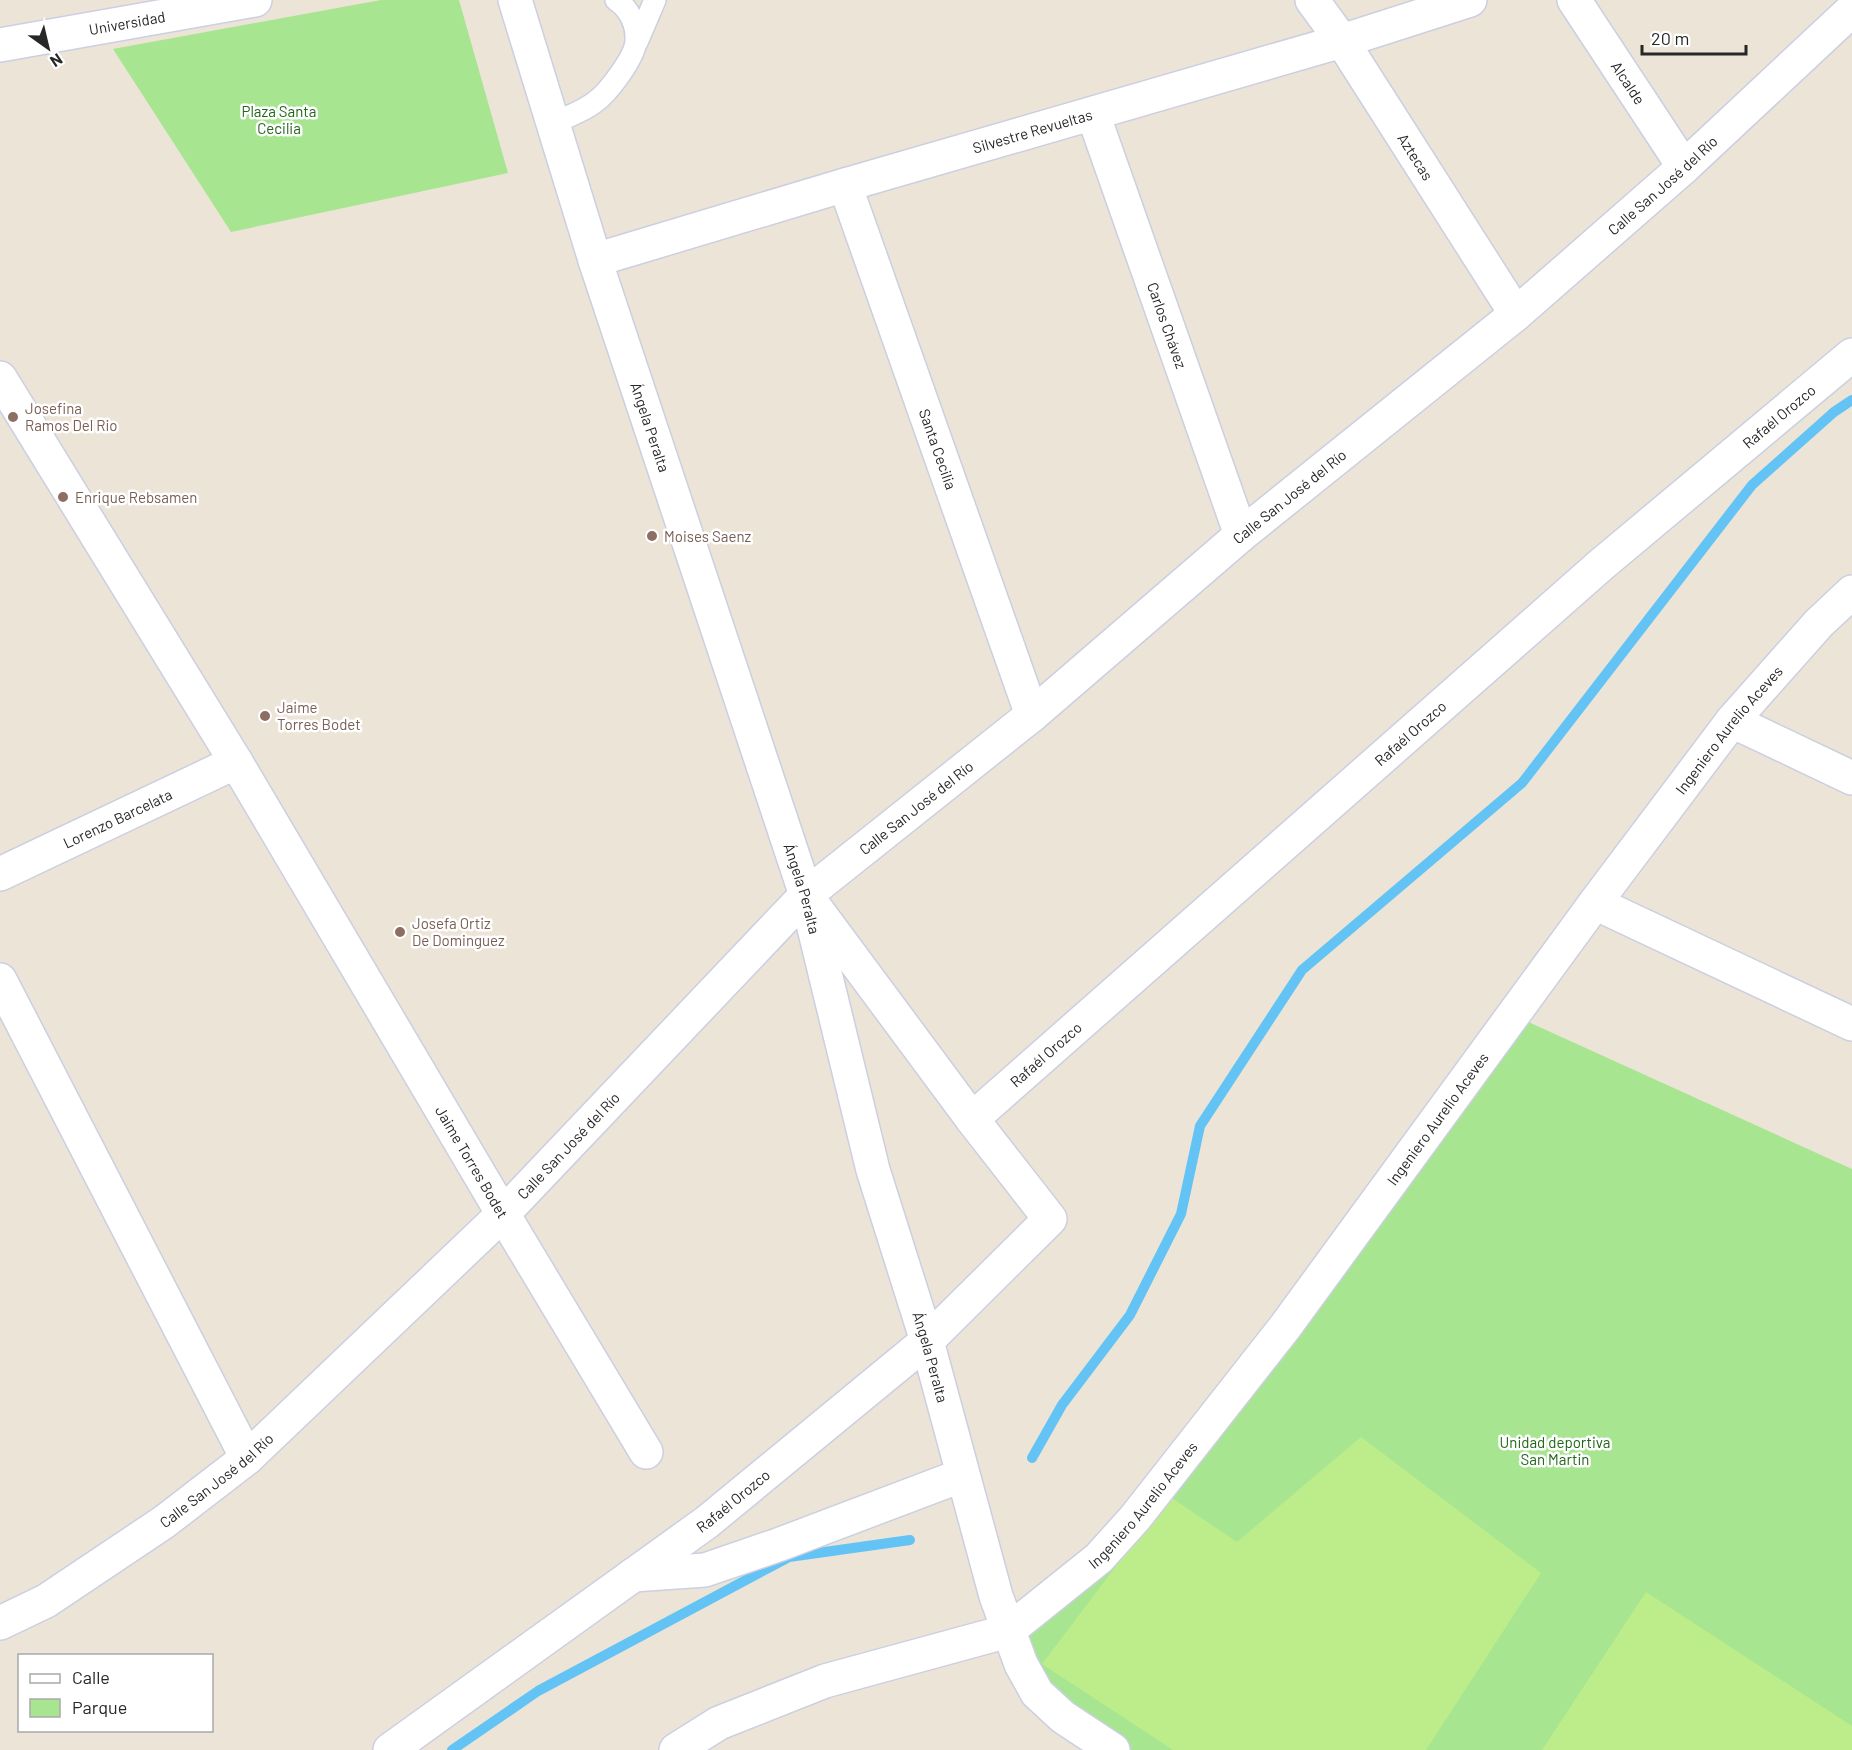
<svg xmlns="http://www.w3.org/2000/svg" width="1852" height="1750" viewBox="0 0 1852 1750" font-family="Barlow,sans-serif">
	<style>
		.green { fill: #a7e590 }
		.pitch { fill: #bded8b }
		.lines { fill: none; stroke-linecap: round; stroke-linejoin: round }
		.stream { stroke: #63c3f4; stroke-width: 10 }
		.lane-casing { stroke: #cccfe1; stroke-width: 24 }
		.street-casing { stroke: #cccfe1; stroke-width: 36 }
		.lane { stroke: #fff; stroke-width: 21 }
		.street { stroke: #fff; stroke-width: 33 }
		.education-dot { fill: #8d6e63; stroke: #fff; stroke-width: 2 }
		.labels { text-anchor: middle; dominant-baseline: central; stroke-width: 5; stroke-linejoin: round; paint-order: stroke }
		.street-label { font-size: 15px; fill: #272727; stroke: #fff }
		.park-label { font-size: 15px; fill: #206515; stroke: #fff }
		.education-label { font-size: 15px; fill: #785e54; stroke: #fff; text-anchor: start }
	</style>
	<rect width="100%" height="100%" fill="#ebe4d7"/>
	<g class="green">
		<polygon points="381,0 459,0 508,173 231,232 113,49"/>
		<polygon points="1513,1015 1852,1169 1852,1750 1119,1750 1037,1693 1008,1631 1099,1558"/>
	</g>
	<g class="pitch">
		<polygon points="1361,1437 1541,1573 1426,1750 1173,1750 1042,1664 1169,1496 1237,1542"/>
		<polygon points="1646,1592 1852,1726 1852,1750 1542,1750"/>
	</g>
	<g class="lines">
		<g class="stream">
			<polyline points="1032,1458 1062,1405 1130,1315 1181,1214 1200,1126 1302,970 1522,783 1752,485 1834,412 1852,400"/>
			<polyline points="452,1750 538,1691 789,1557 910,1540"/>
		</g>
		<defs>
			<g id="lane">
				<polyline points="637,42 655,0"/>
				<path d="M553,124C566,117 584,111 595,102C608,93 636,56 636,40C637,25 629,8 616,0"/>
			</g>
			<g id="street">
				<path id="s1" d="M515,0L595,260L806,895L873,1170L927,1341L996,1596L1021,1664L1037,1693L1063,1717L1113,1750"/>
				<path id="s2" d="M1312,0L1342,41L1516,314"/>
				<path id="s3" d="M1574,0L1684,167"/>
				<path id="s4" d="M0,45L255,0"/>
				<path id="s5" d="M1093,114L1241,535"/>
				<path id="s6" d="M845,185L1032,715"/>
				<path id="s7" d="M595,260L845,185L1342,41L1470,0"/>
				<path id="s8" d="M0,378L236,762L503,1214L646,1452"/>
				<polyline points="1732,721 1852,778"/>
				<path id="s9" d="M0,874L236,762"/>
				<polyline points="1595,903 1852,1024"/>
				<polyline points="0,980 247,1458"/>
				<path id="s10" d="M972,1119L1602,564L1852,355"/>
				<polyline points="633,1575 705,1570 778,1545 963,1475"/>
				<path id="s11" d="M0,1623L46,1601L164,1522L247,1458L503,1214L806,895L1032,715L1241,535L1516,314L1684,167L1852,10"/>
				<path id="s12" d="M390,1750L707,1522L927,1341L1050,1219L972,1119L814,906"/>
				<path id="s13" d="M676,1750L719,1723L825,1681L1008,1631L1099,1558L1135,1518L1285,1327L1595,903L1732,721L1819,623L1852,592"/>
			</g>
		</defs>
		<use href="#lane" class="lane-casing"/>
		<use href="#street" class="street-casing"/>
		<use href="#lane" class="lane"/>
		<use href="#street" class="street"/>
	</g>
	<g class="education-dot">
		<circle cx="13" cy="417" r="6"/>
		<circle cx="63" cy="497" r="6"/>
		<circle cx="652" cy="536" r="6"/>
		<circle cx="265" cy="716" r="6"/>
		<circle cx="400" cy="932" r="6"/>
	</g>
	<g class="labels">
		<g class="street-label">
			<text stroke="none"><textPath href="#s4" startOffset="129">Universidad</textPath></text>
			<text stroke="none"><textPath href="#s3" startOffset="99">Alcalde</textPath></text>
			<text stroke="none"><textPath href="#s7" startOffset="456">Silvestre Revueltas</textPath></text>
			<text stroke="none"><textPath href="#s2" startOffset="188">Aztecas</textPath></text>
			<text stroke="none"><textPath href="#s11" startOffset="2204">Calle San José del Río</textPath></text>
			<text stroke="none"><textPath href="#s5" startOffset="224">Carlos Chávez</textPath></text>
			<text stroke="none"><textPath href="#s10" startOffset="1070">Rafaél Orozco</textPath></text>
			<text stroke="none"><textPath href="#s1" startOffset="448">Ángela Peralta</textPath></text>
			<text stroke="none"><textPath href="#s6" startOffset="280">Santa Cecilia</textPath></text>
			<text stroke="none"><textPath href="#s11" startOffset="1718">Calle San José del Río</textPath></text>
			<text stroke="none"><textPath href="#s13" startOffset="1512">Ingeniero Aurelio Aceves</textPath></text>
			<text stroke="none"><textPath href="#s10" startOffset="584">Rafaél Orozco</textPath></text>
			<text stroke="none"><textPath href="#s11" startOffset="1232">Calle San José del Río</textPath></text>
			<text stroke="none"><textPath href="#s9" startOffset="130">Lorenzo Barcelata</textPath></text>
			<text stroke="none"><textPath href="#s1" startOffset="934">Ángela Peralta</textPath></text>
			<text stroke="none"><textPath href="#s10" startOffset="98">Rafaél Orozco</textPath></text>
			<text stroke="none"><textPath href="#s13" startOffset="1026">Ingeniero Aurelio Aceves</textPath></text>
			<text stroke="none"><textPath href="#s11" startOffset="746">Calle San José del Río</textPath></text>
			<text stroke="none"><textPath href="#s8" startOffset="915">Jaime Torres Bodet</textPath></text>
			<text stroke="none"><textPath href="#s1" startOffset="1420">Ángela Peralta</textPath></text>
			<text stroke="none"><textPath href="#s11" startOffset="260">Calle San José del Río</textPath></text>
			<text stroke="none"><textPath href="#s12" startOffset="424">Rafaél Orozco</textPath></text>
			<text stroke="none"><textPath href="#s13" startOffset="540">Ingeniero Aurelio Aceves</textPath></text>
		</g>
		<g class="park-label">
			<text x="279" y="111">Plaza Santa<tspan x="279" dy="17">Cecilia</tspan></text>
			<text x="1555" y="1442">Unidad deportiva<tspan x="1555" dy="17">San Martin</tspan></text>
		</g>
		<g class="education-label">
			<text x="25" y="408">Josefina<tspan x="25" dy="17">Ramos Del Rio</tspan></text>
			<text x="75" y="497">Enrique Rebsamen</text>
			<text x="664" y="536">Moises Saenz</text>
			<text x="277" y="707">Jaime<tspan x="277" dy="17">Torres Bodet</tspan></text>
			<text x="412" y="923">Josefa Ortiz<tspan x="412" dy="17">De Dominguez</tspan></text>
		</g>
	</g>
	<rect x="18" y="1654" width="195" height="78" fill="#ffffff" stroke="#a9a9a9" stroke-width="1.5"/>
	<rect x="30" y="1674" width="30" height="9" fill="#ffffff" stroke="#a9a9a9" stroke-width="1.5"/>
	<text x="72" y="1684" font-size="18" fill="#272727">Calle</text>
	<rect x="30" y="1699" width="30" height="18" fill="#a7e590" stroke="#a9a9a9" stroke-width="1.5"/>
	<text x="72" y="1714" font-size="18" fill="#272727">Parque</text>
	<g transform="translate(48 48) rotate(146)" stroke="#ffffff" stroke-width="4.5" paint-order="stroke">
	<path d="M0-4.5L10 22L0 15L-10 22Z" fill="#272727"/>
	<text y="-9" font-size="16" font-weight="bold" text-anchor="middle" fill="#272727">N</text>
	</g>
	<path d="M1642 45v9h104v-9" fill="none" stroke="#272727" stroke-width="3"/>
	<text x="1651" y="45" font-size="18" fill="#272727" stroke="#ffffff" stroke-width="4.5" paint-order="stroke">20 m</text>
</svg>
